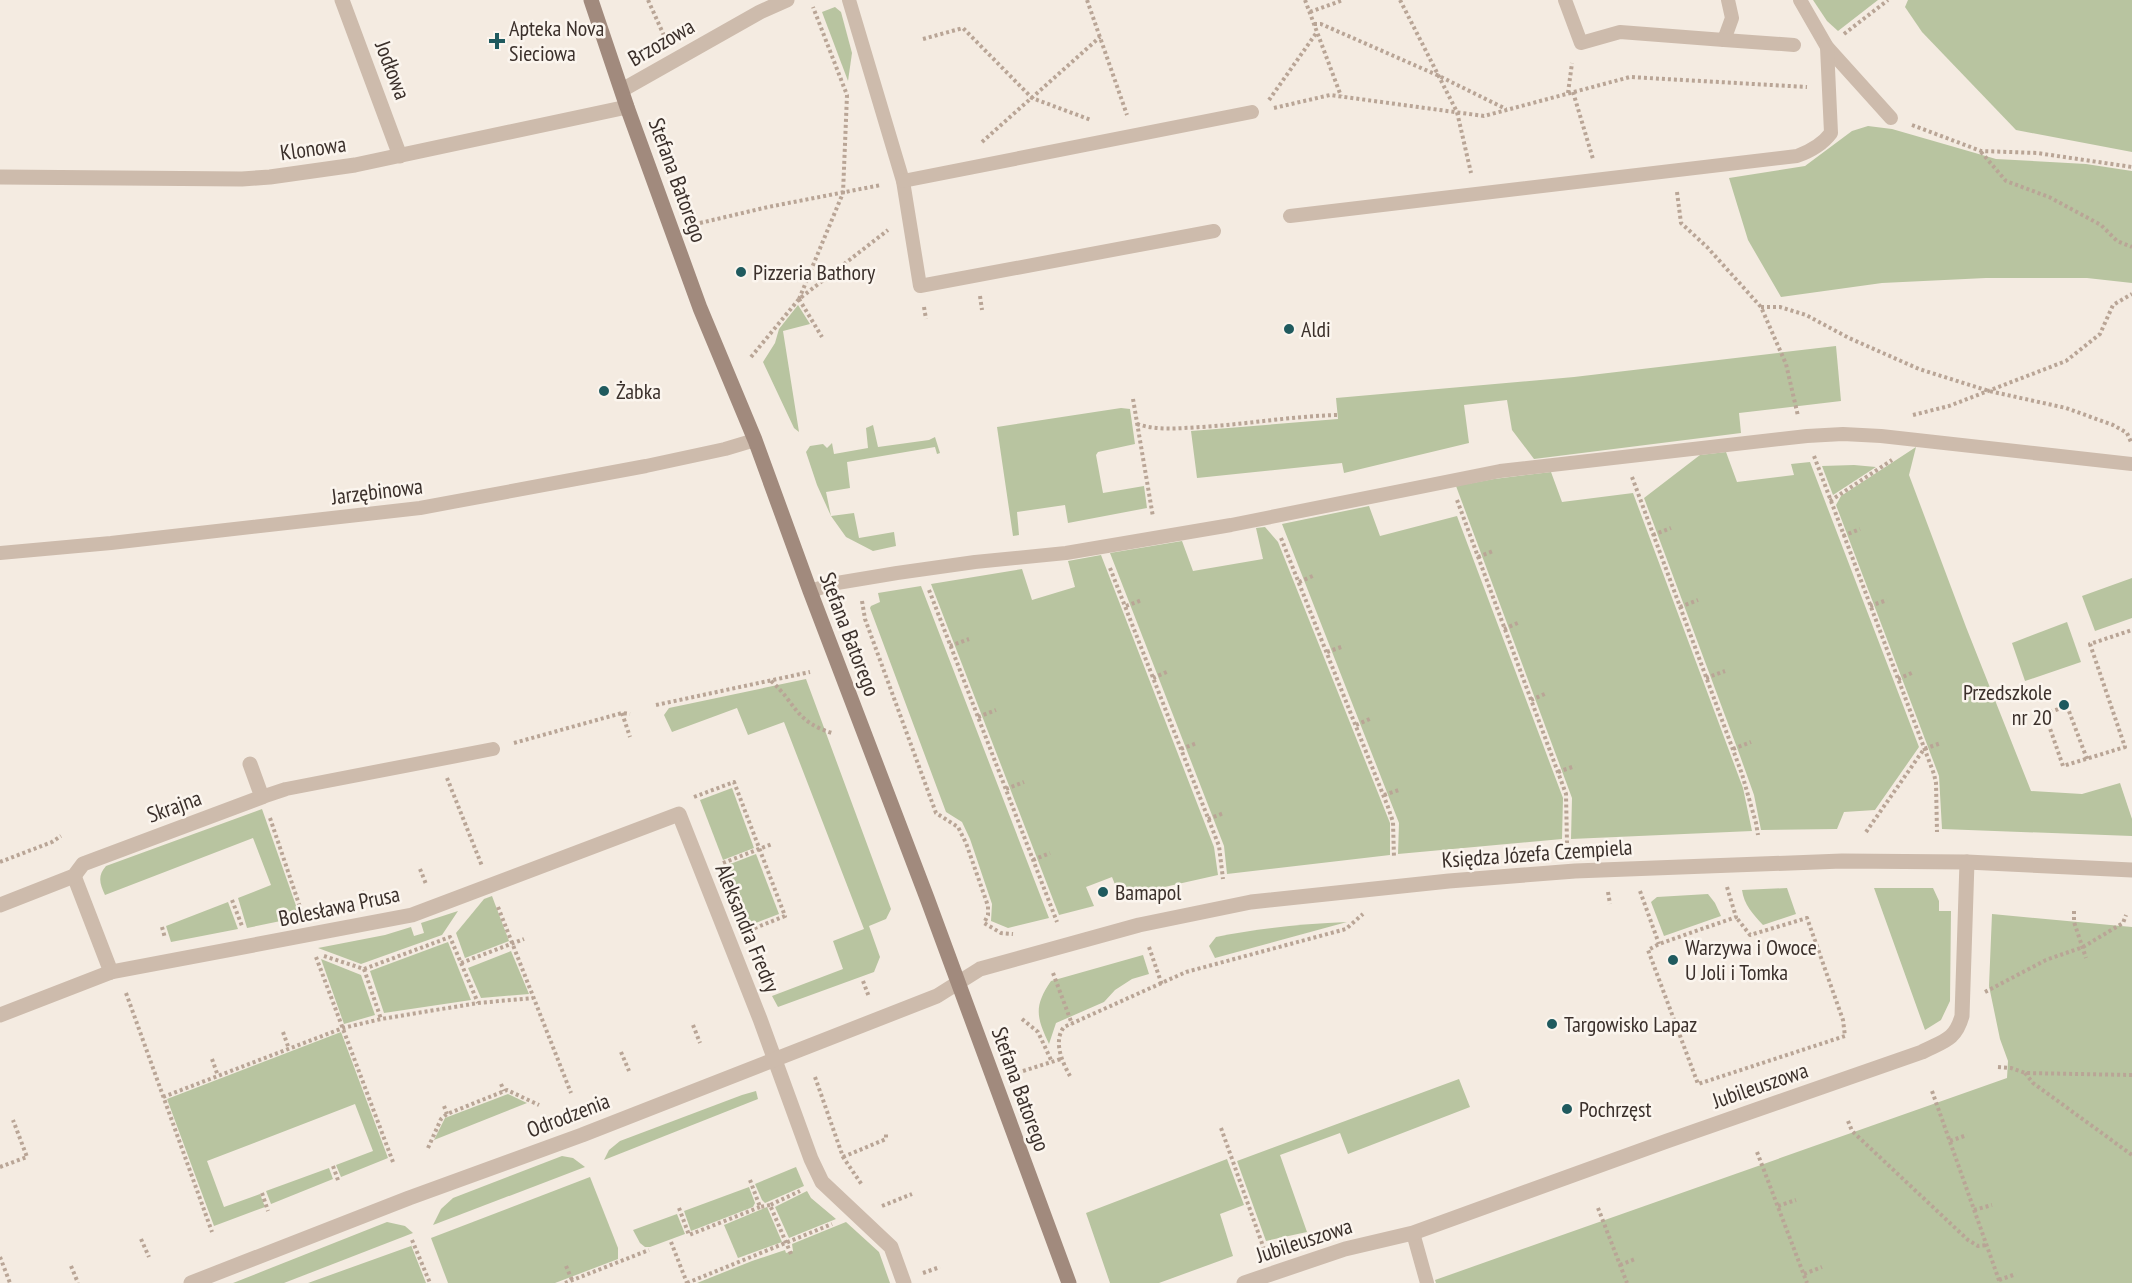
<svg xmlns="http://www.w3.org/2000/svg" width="2132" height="1283" viewBox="0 0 2132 1283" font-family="'PT Sans Narrow',sans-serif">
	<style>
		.green { fill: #b8c4a0 }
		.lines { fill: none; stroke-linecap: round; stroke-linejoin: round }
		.path { stroke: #b9a596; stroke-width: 4; stroke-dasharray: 3 3; stroke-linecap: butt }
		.lane { stroke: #cdbbac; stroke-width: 14 }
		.street { stroke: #cdbbac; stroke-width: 15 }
		.secondary { stroke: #a18a7d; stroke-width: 15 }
		.poi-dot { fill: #1f5a5e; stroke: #fbf5ee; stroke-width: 2 }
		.labels { text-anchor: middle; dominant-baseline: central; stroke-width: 5; stroke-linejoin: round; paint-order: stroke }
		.poi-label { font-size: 22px; fill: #3b302b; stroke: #fbf5ee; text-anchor: start }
		.street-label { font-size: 22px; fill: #3b302b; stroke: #fbf5ee }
	</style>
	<rect width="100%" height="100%" fill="#f4ebe1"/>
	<g class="green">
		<polygon points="1813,0 1878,0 1838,31 1827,21"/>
		<polygon points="1908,0 2132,0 2132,152 2016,130 1922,32 1905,7"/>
		<polygon points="835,7 841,12 852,53 848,81 822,12"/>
		<polygon points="1868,126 1892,129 1996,159 2086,164 2132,171 2132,283 2087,278 1986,278 1882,283 1781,297 1748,240 1729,178 1805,166 1852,131"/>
		<polygon points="798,305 810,324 783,331 799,432 794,428 763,362 775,343 779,329"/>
		<polygon points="1836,346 1841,401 1739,413 1741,433 1534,459 1512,430 1507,400 1464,405 1469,443 1344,473 1342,463 1197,478 1191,431 1338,419 1336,398 1574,377"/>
		<polygon points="1121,408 1130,409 1135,444 1098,452 1096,455 1103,493 1144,486 1147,508 1068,523 1065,505 1017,512 1019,535 1013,536 997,427"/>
		<polygon points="873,425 878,447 929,440 935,437 940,453 937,454 935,447 847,462 850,488 826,492 831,516 854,513 859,538 894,532 896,546 873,551 846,537 831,516 817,485 806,452 810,446 823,444 827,448 832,443 834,454 868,448 866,428"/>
		<polygon points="1916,447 1909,475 1966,627 2031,791 2082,794 2120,783 2132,819 2132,836 1942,829 1939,776 1836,505 1841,496"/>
		<polygon points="1726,452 1737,482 1794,475 1791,464 1810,462 1919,747 1875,810 1844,812 1837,829 1761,830 1754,795 1739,753 1644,498 1700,455"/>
		<polygon points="1854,465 1876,467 1833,495 1822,466"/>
		<polygon points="1551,472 1562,502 1633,493 1743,788 1752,831 1571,839 1572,798 1456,486 1494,479"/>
		<polygon points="1369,506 1380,536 1457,516 1563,798 1562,839 1398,854 1399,823 1282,524"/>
		<polygon points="1265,527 1278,542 1390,823 1390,855 1227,874 1224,846 1110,553 1182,541 1193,571 1263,559 1256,528"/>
		<polygon points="1101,555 1214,847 1218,875 1120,897 1112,877 1086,887 1094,906 1059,915 931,584 1022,569 1032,600 1075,587 1068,561"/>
		<polygon points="2132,578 2132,618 2095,631 2082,596"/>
		<polygon points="921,586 1049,918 1008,928 991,921 992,904 970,839 962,822 946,812 870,608 871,606 880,602 878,593"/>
		<polygon points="2067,622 2081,662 2025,681 2012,643"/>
		<polygon points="806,679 891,909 886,919 869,926 880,957 874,972 778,1007 772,996 843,969 833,941 864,929 784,722 748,735 737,708 672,732 664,715 669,708"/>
		<polygon points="732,788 754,848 723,860 700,800"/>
		<path d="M262,809L300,917L247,928L238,898L271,885L253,838L105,895C100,884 97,876 106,866Z"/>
		<polygon points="756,854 779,914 748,926 725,866"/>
		<path d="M1787,888L1796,914L1763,925C1753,914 1744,905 1742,890Z"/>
		<polygon points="1874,888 1933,888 1939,901 1939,911 1951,911 1950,1001 1941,1020 1925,1030"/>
		<polygon points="1708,894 1715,903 1721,916 1664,936 1651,902 1657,897"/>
		<polygon points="492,896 509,941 465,958 456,933 484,899"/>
		<polygon points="228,902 238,929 171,942 166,926"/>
		<polygon points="458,911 442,935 361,964 318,948 385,935 411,927 414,936 424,933 421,923"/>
		<polygon points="1992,914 2132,927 2132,1283 1436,1283 1435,1280 2007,1078 2008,1061 2000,1039 1989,986"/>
		<path d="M1347,922L1215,958L1209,946L1216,937C1259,928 1303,924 1347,922Z"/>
		<polygon points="448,942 471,1000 384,1013 370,971"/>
		<polygon points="511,951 529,994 481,998 468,968"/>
		<path d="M1143,955L1149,974L1132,979L1115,990L1104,1002L1056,1023L1049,1044C1037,1018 1033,1007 1051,981Z"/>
		<polygon points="321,959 361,975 375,1015 344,1024"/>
		<polygon points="341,1032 388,1158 341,1177 336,1165 373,1151 355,1104 207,1161 224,1207 260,1194 265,1207 214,1226 167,1099"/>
		<polygon points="1459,1079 1470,1107 1348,1154 1340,1133 1280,1155 1307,1232 1266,1241 1237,1161"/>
		<polygon points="756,1091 758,1099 604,1160 609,1150 620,1141 742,1095"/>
		<polygon points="508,1094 527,1103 434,1140 445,1118"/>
		<polygon points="562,1156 573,1158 585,1167 433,1225 441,1209 453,1198"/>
		<polygon points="1227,1159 1244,1205 1220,1214 1233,1256 1159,1283 1110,1283 1086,1213"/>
		<polygon points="796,1167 804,1186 765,1203 762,1200 755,1184"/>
		<polygon points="329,1168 333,1179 271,1204 266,1191"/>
		<polygon points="590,1177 618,1248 618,1259 555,1283 448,1283 431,1238"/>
		<polygon points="749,1187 755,1203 753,1207 691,1231 684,1211"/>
		<polygon points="807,1191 811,1198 836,1219 789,1238 775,1207"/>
		<polygon points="767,1207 782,1242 738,1258 724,1225"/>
		<polygon points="677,1214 685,1234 650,1247 645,1247 640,1243 633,1230"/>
		<polygon points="387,1222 405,1226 413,1233 284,1283 233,1283"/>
		<polygon points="846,1222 879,1252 890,1283 697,1283 752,1261 785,1250 786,1253 793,1251 792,1244"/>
		<polygon points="411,1245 426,1283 308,1283 411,1246"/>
	</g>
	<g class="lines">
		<g class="path">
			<polyline points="648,0 666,40"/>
			<polyline points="1087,0 1127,115"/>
			<polyline points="1305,0 1341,96"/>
			<polyline points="1400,0 1457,112 1471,173"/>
			<polyline points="1310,12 1343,0"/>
			<polyline points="1314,24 1321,24 1437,75 1506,109"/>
			<polyline points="1844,34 1888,0"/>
			<polyline points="923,39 963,28 1032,98 1091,120"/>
			<polyline points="1573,92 1593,159"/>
			<polyline points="1568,93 1572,63"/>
			<polyline points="1269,100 1317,32"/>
			<polyline points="1274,108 1330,95 1484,116 1630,77 1807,87"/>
			<polyline points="1912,125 1981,151 2037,153 2132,167"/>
			<polyline points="982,142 1100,37"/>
			<polyline points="1981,152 2006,181 2049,197 2101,225 2117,241 2132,247"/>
			<polyline points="1677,192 1681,223 1707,247 1761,307 1786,364 1798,416"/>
			<polyline points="700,223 768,207 881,185"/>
			<polyline points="980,296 982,310"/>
			<polyline points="799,299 843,193 847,95 813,7"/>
			<polyline points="799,299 822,337"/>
			<polyline points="924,307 926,319"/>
			<polyline points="1761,307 1780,307 1806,315 1849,338 1919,369 1989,391 2066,408 2113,425 2127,433 2131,442"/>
			<polyline points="751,357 799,299 888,230"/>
			<polyline points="1133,399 1153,517"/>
			<polyline points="1913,415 1949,406 2066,361 2100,334 2113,305 2132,294"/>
			<path d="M1137,424C1158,431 1180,428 1202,427C1248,424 1293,416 1338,415"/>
			<polyline points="1814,456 1934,774 1936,783 1937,832"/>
			<polyline points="1632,477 1742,774 1756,823 1758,835"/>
			<polyline points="1457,500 1566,794 1567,843"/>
			<polyline points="1830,501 1892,460"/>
			<polyline points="1653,535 1671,528"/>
			<polyline points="1843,536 1860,529"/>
			<polyline points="1281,538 1388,807 1393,822 1394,858"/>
			<polyline points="1478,557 1493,551"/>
			<polyline points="1110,568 1219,846 1223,879"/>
			<polyline points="1299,582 1315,575"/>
			<polyline points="929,590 1057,922"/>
			<polyline points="862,601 865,619 936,813 958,827 966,843 988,906 988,915 984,923 1001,933 1013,934"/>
			<polyline points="1126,606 1142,600"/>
			<polyline points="1870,606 1887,600"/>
			<polyline points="1680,607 1698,600"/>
			<polyline points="1504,629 1520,622"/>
			<polyline points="950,646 969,639"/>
			<polyline points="1327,652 1344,646"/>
			<polyline points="1153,678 1169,671"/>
			<polyline points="1706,678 1725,671"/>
			<polyline points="1898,679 1914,672"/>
			<path d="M771,681C797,704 794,721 832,733"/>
			<polyline points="1531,700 1547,693"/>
			<polyline points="656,705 810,672"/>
			<polyline points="622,713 630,737"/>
			<polyline points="978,717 996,710"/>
			<polyline points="1356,725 1372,718"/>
			<polyline points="514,743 622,713 630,714"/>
			<polyline points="1181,749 1197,743"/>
			<polyline points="1733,749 1751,742"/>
			<polyline points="2087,759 2067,706 2045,714 2063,766 2125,747 2090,644 2132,630"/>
			<polyline points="1558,772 1575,766"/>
			<polyline points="447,778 482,866"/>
			<polyline points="1006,789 1024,782"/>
			<polyline points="1384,795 1399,790"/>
			<polyline points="694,797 734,782 785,916 750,930"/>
			<polyline points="270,818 302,913"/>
			<polyline points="1208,819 1224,813"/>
			<polyline points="1866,832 1924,749 1941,743"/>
			<polyline points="1033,860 1050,853"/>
			<polyline points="0,862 52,842 61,836"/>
			<polyline points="723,863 772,844"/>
			<polyline points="420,869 426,884"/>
			<polyline points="1727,887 1736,917 1659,944 1648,950 1698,1084 1845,1036 1843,1020 1807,918 1750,935 1736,917"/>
			<polyline points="362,891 366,902"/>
			<polyline points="1640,891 1659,944"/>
			<polyline points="1608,892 1610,904"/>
			<polyline points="232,900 242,926"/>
			<polyline points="498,907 571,1093"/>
			<polyline points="2074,911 2074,922 2086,958"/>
			<polyline points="162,927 165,938"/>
			<polyline points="1149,947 1162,985"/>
			<polyline points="324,956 364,969 450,937 478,1003"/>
			<polyline points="316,957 393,1162"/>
			<polyline points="461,963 524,939"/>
			<polyline points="364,969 381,1019"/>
			<polyline points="1053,973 1072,1024"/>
			<polyline points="863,981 869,997"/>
			<polyline points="1985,992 2046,960 2083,947 2123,923 2126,915"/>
			<polyline points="126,993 212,1232"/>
			<polyline points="1022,1019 1038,1032 1052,1062"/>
			<polyline points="693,1025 700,1043"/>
			<polyline points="283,1032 289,1049"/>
			<polyline points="621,1052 629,1071"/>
			<polyline points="212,1059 218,1076"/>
			<polyline points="1998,1067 2011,1068 2025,1073 2132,1075"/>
			<polyline points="1023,1071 1061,1059"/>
			<polyline points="2025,1073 2033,1083 2132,1155"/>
			<path d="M1070,1076C1062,1062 1053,1041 1064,1027L1186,972L1346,929L1363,914"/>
			<polyline points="815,1077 843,1157 862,1185"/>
			<polyline points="501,1084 504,1091"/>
			<polyline points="1932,1091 2000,1283"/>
			<polyline points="163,1097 343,1028 381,1019 478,1003 533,998"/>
			<polyline points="444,1106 447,1114"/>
			<polyline points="1848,1121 1852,1131 1968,1240 1978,1246 1987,1245"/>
			<polyline points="1221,1128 1264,1249"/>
			<polyline points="1950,1141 1967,1135"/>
			<polyline points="428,1148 441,1119 447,1114 507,1090 539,1105"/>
			<polyline points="1757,1152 1807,1283"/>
			<polyline points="843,1157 886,1139 886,1134"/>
			<polyline points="333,1166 339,1183"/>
			<polyline points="0,1167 27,1157 13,1120"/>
			<polyline points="750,1180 760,1207 770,1205"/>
			<polyline points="262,1193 268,1211"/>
			<polyline points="882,1206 912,1194"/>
			<polyline points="1778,1206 1796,1200"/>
			<polyline points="679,1208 689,1235 760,1207"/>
			<polyline points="1598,1208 1627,1283"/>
			<polyline points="1974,1210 1992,1205"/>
			<polyline points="141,1239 149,1257"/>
			<polyline points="412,1240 430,1283"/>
			<polyline points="671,1242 687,1283"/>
			<polyline points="791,1254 770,1205 800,1191"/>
			<polyline points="0,1257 10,1283"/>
			<polyline points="1620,1265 1635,1259"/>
			<polyline points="71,1266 78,1283"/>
			<polyline points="566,1266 572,1280"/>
			<polyline points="923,1273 940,1267"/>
			<polyline points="1804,1274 1822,1267"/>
			<polyline points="1999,1280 2016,1274"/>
			<polyline points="565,1283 649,1250"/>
			<polyline points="687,1283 832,1224"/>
		</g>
		<g class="lane">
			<polyline points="849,0 903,181 920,286 1214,231"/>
			<polyline points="1565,0 1581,43 1620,32 1724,40 1732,18 1728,0"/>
			<polyline points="1800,0 1827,47 1891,118"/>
			<polyline points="1724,40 1794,45"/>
			<polyline points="903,181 1252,112"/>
			<path d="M1290,216L1797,156C1811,151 1822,145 1831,133L1827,47"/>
			<polyline points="0,553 111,543 420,508 646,466 725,449 755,440"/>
			<polyline points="810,591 837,583 897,573 975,562 1066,553 1231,525 1500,471 1807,436 1843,434 1881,436 2132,464"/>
			<polyline points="262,797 286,789 493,749"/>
			<polyline points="1413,1233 1427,1283"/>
		</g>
		<g class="street">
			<polyline points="342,0 400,156"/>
			<polyline points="622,90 760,12 787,0"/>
			<polyline points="0,177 242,179 270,177 355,165 627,107"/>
			<polyline points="74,876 111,972"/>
			<polyline points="0,905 74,876 83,864 262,797 250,764"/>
			<polyline points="0,1015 111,972 412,915 679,814 760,1019 811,1159 822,1182 891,1247 904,1283"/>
			<polyline points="191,1283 409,1198 582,1135 937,996 980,969 1139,925 1251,902 1449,881 1575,871 1842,861 1967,862 2132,870"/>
			<path d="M1244,1283L1345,1249L1413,1233L1667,1141L1922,1052C1943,1041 1955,1041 1962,1016L1967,862"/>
		</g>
		<polyline class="secondary" points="591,0 627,107 700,308 755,440 810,591 927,898 1069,1283"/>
	</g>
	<g class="poi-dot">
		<path d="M494 32h6v6h6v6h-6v6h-6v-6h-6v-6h6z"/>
		<circle cx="741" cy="272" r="6"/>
		<circle cx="1289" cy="329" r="6"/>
		<circle cx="604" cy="391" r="6"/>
		<circle cx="2064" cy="705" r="6"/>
		<circle cx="1103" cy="892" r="6"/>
		<circle cx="1673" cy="960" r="6"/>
		<circle cx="1552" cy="1024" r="6"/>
		<circle cx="1567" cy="1109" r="6"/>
	</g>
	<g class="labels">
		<g class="poi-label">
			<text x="509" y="28">Apteka Nova<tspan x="509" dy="25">Sieciowa</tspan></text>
			<text x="753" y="272">Pizzeria Bathory</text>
			<text x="1301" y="329">Aldi</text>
			<text x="616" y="391">Żabka</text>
			<text x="2052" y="692" text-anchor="end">Przedszkole<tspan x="2052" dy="25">nr 20</tspan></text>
			<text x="1115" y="892">Bamapol</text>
			<text x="1685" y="947">Warzywa i Owoce<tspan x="1685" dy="25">U Joli i Tomka</tspan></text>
			<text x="1564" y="1024">Targowisko Lapaz</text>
			<text x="1579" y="1109">Pochrzęst</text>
		</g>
		<g class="street-label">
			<text transform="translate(661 42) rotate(-30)">Brzozowa</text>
			<text transform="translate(393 70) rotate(69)">Jodłowa</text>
			<text transform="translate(313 148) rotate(-8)">Klonowa</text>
			<text transform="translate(678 180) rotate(70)">Stefana Batorego</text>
			<text transform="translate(377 491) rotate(-7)">Jarzębinowa</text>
			<text transform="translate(850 634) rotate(69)">Stefana Batorego</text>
			<text transform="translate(174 806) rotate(-20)">Skrajna</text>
			<text transform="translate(1537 853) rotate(-4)">Księdza Józefa Czempiela</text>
			<text transform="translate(339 906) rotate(-12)">Bolesława Prusa</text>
			<text transform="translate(748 928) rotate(68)">Aleksandra Fredry</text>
			<text transform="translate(1760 1085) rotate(-19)">Jubileuszowa</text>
			<text transform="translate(1021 1089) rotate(70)">Stefana Batorego</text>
			<text transform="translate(568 1115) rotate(-21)">Odrodzenia</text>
			<text transform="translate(1304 1240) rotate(-18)">Jubileuszowa</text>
		</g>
	</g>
</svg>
